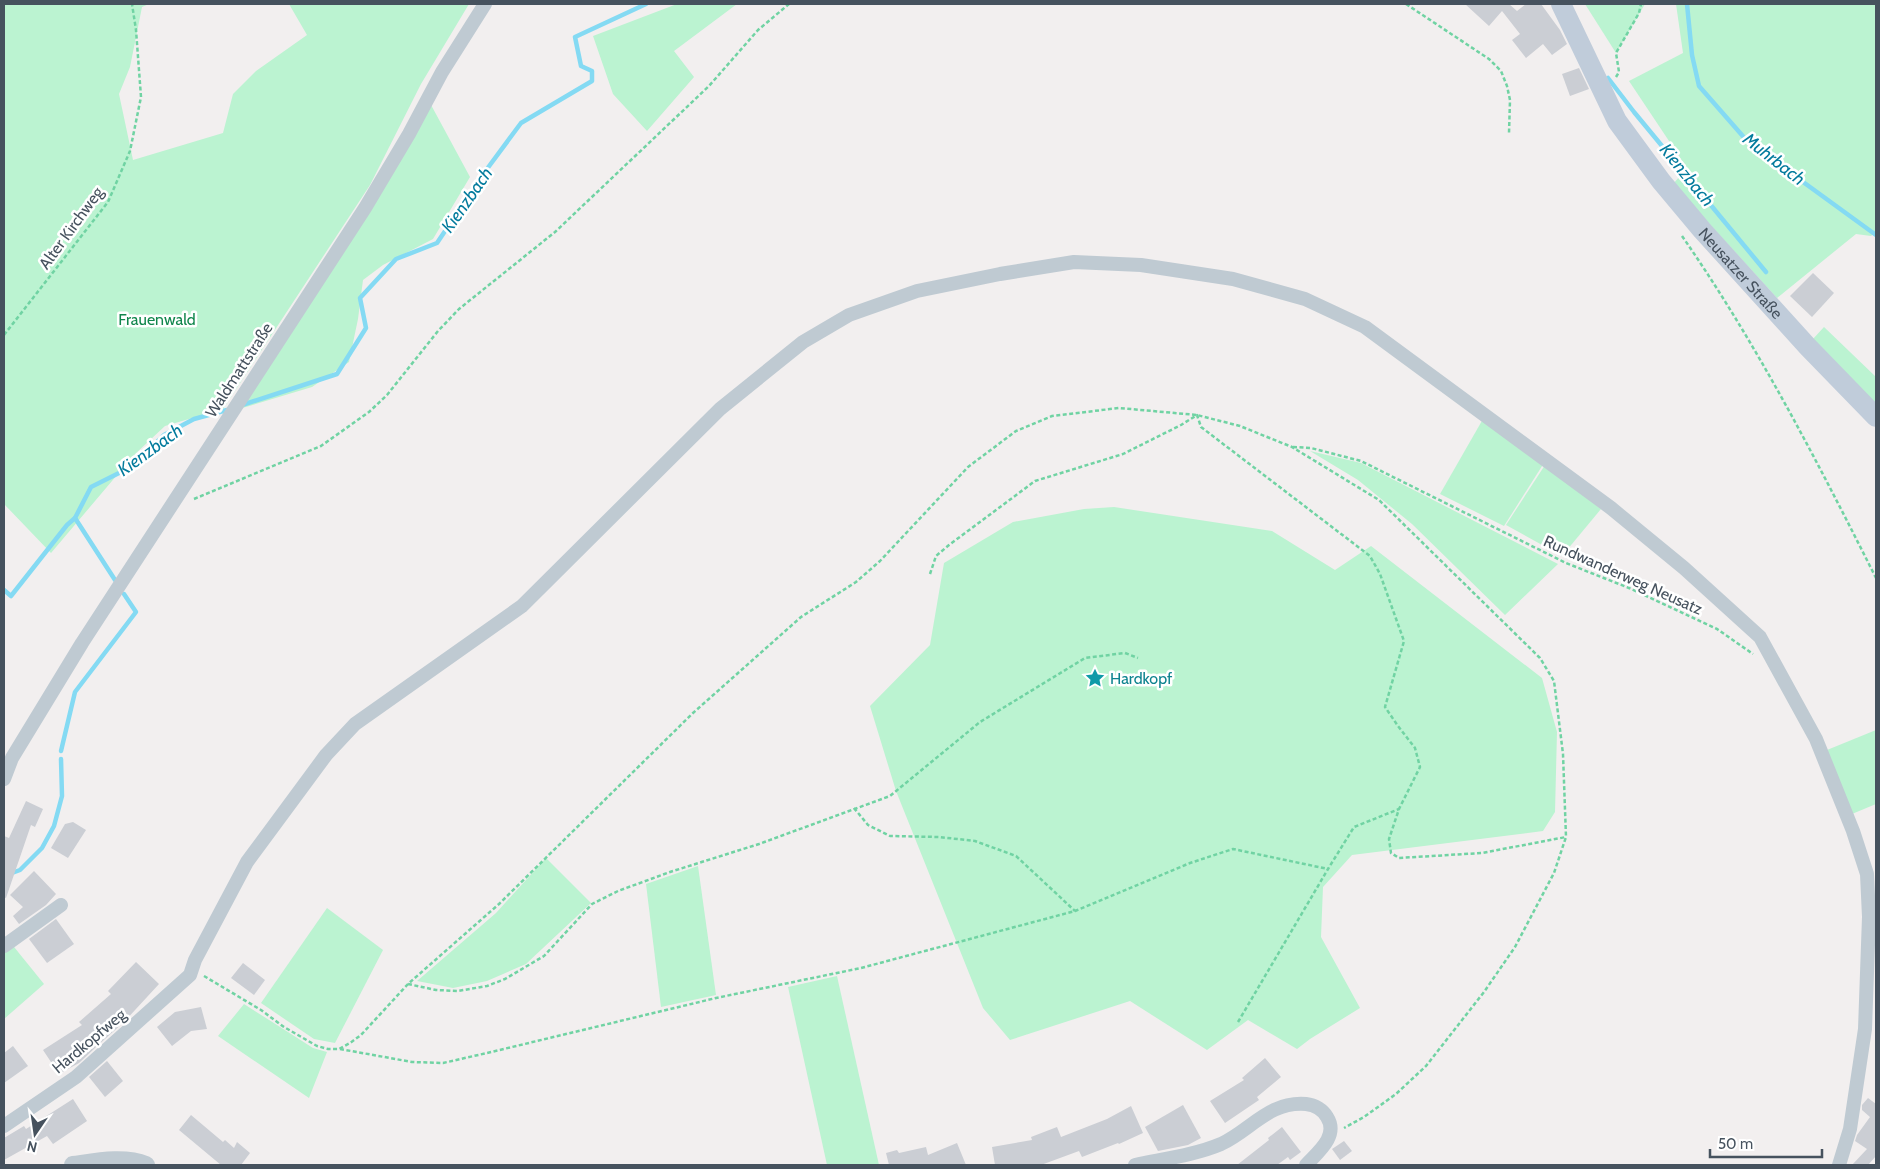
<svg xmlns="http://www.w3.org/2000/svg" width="1880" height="1169" viewBox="0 0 1880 1169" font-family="Cabin,sans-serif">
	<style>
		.green { fill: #bbf3d1 }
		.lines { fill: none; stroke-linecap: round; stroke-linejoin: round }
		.stream { stroke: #84daf3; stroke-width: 4.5 }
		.building { fill: #cbced4 }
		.path { stroke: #70d3a3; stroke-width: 2.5; stroke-dasharray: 4 2.5; stroke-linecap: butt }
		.minor { stroke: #bfcad2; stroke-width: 14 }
		.tertiary { stroke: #bfcad2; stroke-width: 18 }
		.secondary { stroke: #c0ccda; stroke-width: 20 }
		.labels { text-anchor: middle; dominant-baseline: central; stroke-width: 5; stroke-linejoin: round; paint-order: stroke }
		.street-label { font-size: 16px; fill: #46525e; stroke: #fff }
		.park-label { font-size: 16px; fill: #10864c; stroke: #fff }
		.culture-label { font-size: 16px; fill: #0d838f; stroke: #fff; text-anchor: start }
		.water-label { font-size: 18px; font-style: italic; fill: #037b9d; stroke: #fff }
	</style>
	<rect width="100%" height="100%" fill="#f2efef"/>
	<g class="green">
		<polygon points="4,4 149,4 142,7 130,67 119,94 133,160 223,133 233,94 256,71 307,35 289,4 469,4 421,84 370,185 223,409 165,426 134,455 51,553 4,504"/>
		<polygon points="677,4 737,4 674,51 694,77 647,131 613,94 593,36"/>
		<polygon points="1585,4 1645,4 1616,53"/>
		<polygon points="1676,4 1876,4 1876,232 1871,236 1856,234 1777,298 1673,184 1687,168 1629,81 1683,53"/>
		<polygon points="430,103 470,177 433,239 383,265 363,280 358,319 349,362 312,387 239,409"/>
		<polygon points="1824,327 1876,377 1876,407 1813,339"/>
		<polygon points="1483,419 1544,463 1504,526 1440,494"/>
		<polygon points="1310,451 1361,463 1558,564 1505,615 1412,524 1358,480"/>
		<polygon points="1545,465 1601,509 1562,556 1506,525"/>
		<polygon points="1114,507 1272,531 1335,570 1371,546 1542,678 1557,732 1555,812 1543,831 1352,855 1323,887 1321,937 1360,1008 1310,1039 1297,1049 1248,1020 1207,1050 1130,1001 1010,1040 983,1008 896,791 870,706 930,645 944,563 1013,522 1084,509"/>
		<polygon points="1876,730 1876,804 1852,814 1827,750"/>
		<polygon points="546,858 591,903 526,964 487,981 453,988 417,981 496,913"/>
		<polygon points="698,866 716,995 661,1007 646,884"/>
		<polygon points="327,908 383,950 335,1043 314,1039 261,1003"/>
		<polygon points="10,942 44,984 4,1019 4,948"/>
		<polygon points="837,976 879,1165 827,1165 788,987"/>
		<polygon points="244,1004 313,1048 327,1052 309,1098 218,1036"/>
	</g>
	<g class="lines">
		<g class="stream">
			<polyline points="1687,4 1692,55 1699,86 1748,142 1876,235"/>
			<polyline points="1608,78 1634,112 1766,272"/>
			<polyline points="242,405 337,374 366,328 360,298 396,259 437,243 484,173 521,123 592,81 592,71 581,66 575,37 646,4"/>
			<polyline points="115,580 75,518 91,487 131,467 164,435 194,419 227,410"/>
			<polyline points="4,590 11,596 67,525 75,518"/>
			<polyline points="61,751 75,692 136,612 124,594"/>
			<polyline points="4,876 20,870 42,848 54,826 62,796 61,759"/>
		</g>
	</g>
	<g class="building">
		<polygon points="1465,4 1509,4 1517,11 1526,4 1541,4 1560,30 1567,44 1552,55 1543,44 1526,58 1512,40 1520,34 1502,11 1489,26"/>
		<polygon points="1579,68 1589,89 1570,96 1562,74"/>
		<polygon points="1813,273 1834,293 1812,317 1790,296"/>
		<polygon points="26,801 43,809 35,827 31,825 6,898 4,897 4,836 9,838"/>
		<polygon points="73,822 86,830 68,858 51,848 65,824"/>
		<polygon points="34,871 56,894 46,905 19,924 13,916 23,907 10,895"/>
		<polygon points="56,919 74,944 47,963 29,939"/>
		<polygon points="136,962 159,984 124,1022 96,1047 79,1063 59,1074 43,1050 82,1025 79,1022 111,994 108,991"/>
		<polygon points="243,963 265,980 254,995 231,978"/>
		<polygon points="201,1007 207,1029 191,1031 172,1046 157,1027 175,1012"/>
		<polygon points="13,1046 28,1066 4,1083 4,1053"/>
		<polygon points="1265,1058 1281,1077 1257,1097 1259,1100 1225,1123 1210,1101 1244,1080 1242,1078"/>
		<polygon points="107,1061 123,1081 105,1097 89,1077"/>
		<polygon points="1868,1098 1876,1104 1876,1156 1868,1165 1852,1165 1867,1149 1855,1141 1857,1135 1870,1117 1862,1110 1862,1105"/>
		<polygon points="73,1099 87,1121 53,1144 47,1136 4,1160 4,1138 24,1126 26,1129"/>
		<polygon points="1183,1105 1201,1138 1188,1145 1158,1151 1145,1127"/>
		<polygon points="1131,1106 1143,1133 1119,1144 1118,1143 1082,1157 1079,1151 1041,1165 995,1165 992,1147 1032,1140 1031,1137 1057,1127 1061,1137 1107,1119"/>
		<polygon points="191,1115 223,1142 225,1140 234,1148 237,1142 250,1153 241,1165 221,1165 179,1130"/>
		<polygon points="1282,1127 1301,1152 1290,1160 1288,1157 1277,1165 1237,1165 1269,1140 1268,1138"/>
		<polygon points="1344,1141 1352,1151 1340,1160 1332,1149"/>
		<polygon points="957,1143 966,1165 889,1165 886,1153 897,1150 899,1153 926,1147 928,1155"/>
	</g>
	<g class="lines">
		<g class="path">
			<polyline points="1406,4 1489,59 1501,71 1507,86 1510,100 1509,133"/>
			<polyline points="1616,77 1619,72 1616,53 1639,13 1641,4"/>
			<path d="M1682,236C1757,344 1817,461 1876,578"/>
			<polyline points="4,335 108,202 130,151 141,97 136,30 132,4"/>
			<polyline points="1293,447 1311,448 1361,461 1566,563 1629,588 1717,629 1753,654"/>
			<polyline points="194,499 321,446 369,412 387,395 438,331 459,309 555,232 709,86 758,30 789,4"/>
			<polyline points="930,574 936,556 949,545 1035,481 1123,454 1181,425 1197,415 1201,427 1370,556 1380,574 1404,641 1385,707 1398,726 1415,748 1420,767 1399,809 1389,839 1391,853 1399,858 1482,853 1566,837"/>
			<polyline points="854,808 868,825 890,836 939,837 975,841 1016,856 1075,911"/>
			<polyline points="204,976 261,1010 284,1027 317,1046 328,1049 339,1049 350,1043 361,1035 408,984 499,904 693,713 801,617 856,582 880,561 968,467 1016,431 1052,416 1119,408 1197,415 1240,426 1292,447 1379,500 1540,658 1554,681 1563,754 1566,837 1554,873 1515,947 1484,992 1426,1066 1396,1094 1364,1117 1344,1128"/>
			<polyline points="408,984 436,990 458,991 487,986 505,979 544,956 592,904 618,891 670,872 759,844 890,796 980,722 1085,658 1125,653 1138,658"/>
			<polyline points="1238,1022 1328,869 1354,827 1399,809"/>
			<polyline points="340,1049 412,1062 443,1063 487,1053 716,998 861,968 1075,911 1190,863 1233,849 1328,869"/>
		</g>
		<g class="minor">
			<polyline points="4,779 12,758 82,643 365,208 409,134 442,72 485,4"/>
			<polyline points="4,946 61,905"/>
			<polyline points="4,1126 76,1077 190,975 195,960 247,862 326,755 355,724 522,606 720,409 803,342 849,315 917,291 1000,274 1074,262 1141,265 1233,279 1305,299 1365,327 1611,508 1684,568 1760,637 1816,739 1853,831 1867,874 1869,917 1865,1029 1850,1129 1839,1165"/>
			<path d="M1135,1165C1163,1159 1195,1155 1221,1144C1251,1130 1269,1101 1306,1104C1315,1105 1323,1110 1327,1117C1339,1136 1318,1152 1306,1165"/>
		</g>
		<path class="tertiary" d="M73,1165C95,1162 124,1156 146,1165"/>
		<path class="secondary" id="s1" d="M1561,4L1617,121L1661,181L1702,230L1808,347L1876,417"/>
	</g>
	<defs>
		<symbol id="sight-bare" viewBox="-9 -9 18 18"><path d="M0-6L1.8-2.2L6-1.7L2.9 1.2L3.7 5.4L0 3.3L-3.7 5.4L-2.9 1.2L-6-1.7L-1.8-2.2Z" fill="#0f9aa8" stroke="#fff" stroke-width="2.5" paint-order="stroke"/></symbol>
	</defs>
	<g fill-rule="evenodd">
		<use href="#sight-bare" x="1081" y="664" width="28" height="28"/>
	</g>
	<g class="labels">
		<g class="street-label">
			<text transform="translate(71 228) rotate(-54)">Alter Kirchweg</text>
			<text stroke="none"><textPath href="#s1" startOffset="326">Neusatzer Straße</textPath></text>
			<text transform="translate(239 370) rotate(-57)">Waldmattstraße</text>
			<text transform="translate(1623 575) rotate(24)">Rundwanderweg Neusatz</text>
			<text transform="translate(89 1041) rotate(-40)">Hardkopfweg</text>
		</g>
		<g class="park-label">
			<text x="157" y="319">Frauenwald</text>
		</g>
		<g class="culture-label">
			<text x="1110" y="678">Hardkopf</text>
		</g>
		<g class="water-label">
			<text transform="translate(1774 159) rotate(38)">Muhrbach</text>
			<text transform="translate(1687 175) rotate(51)">Kienzbach</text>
			<text transform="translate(467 200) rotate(-55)">Kienzbach</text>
			<text transform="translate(150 450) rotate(-36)">Kienzbach</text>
		</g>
	</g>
	<rect width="1880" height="1169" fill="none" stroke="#46525e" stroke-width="10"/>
	<g transform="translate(35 1134) rotate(193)" stroke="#ffffff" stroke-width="4" paint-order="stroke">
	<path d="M0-4L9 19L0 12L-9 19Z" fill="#46525e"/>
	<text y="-8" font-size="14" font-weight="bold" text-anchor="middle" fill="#46525e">N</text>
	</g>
	<path d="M1710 1149v8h112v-8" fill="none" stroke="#46525e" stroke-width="2.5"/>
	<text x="1718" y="1149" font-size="15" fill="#46525e" stroke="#ffffff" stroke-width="4" paint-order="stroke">50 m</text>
</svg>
